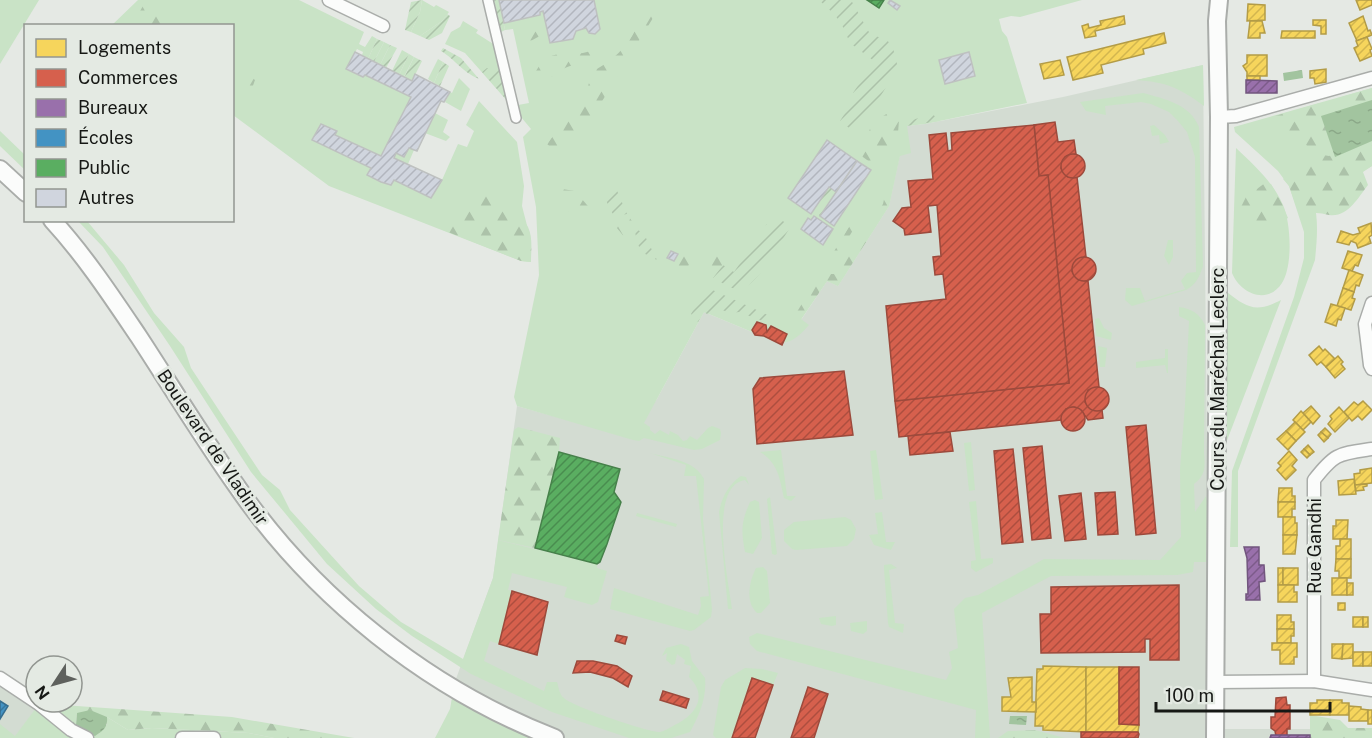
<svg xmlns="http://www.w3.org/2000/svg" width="1372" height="738" viewBox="0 0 1372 738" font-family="'Public Sans',sans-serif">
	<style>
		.built { fill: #d3dcd2 }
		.grass { fill: #c9e3c6 }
		.forest { fill: url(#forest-firs) }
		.garden { fill: url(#garden-furrows) }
		.water { fill: url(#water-ripples) }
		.homes { fill: url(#homes-hatch); stroke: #b39c47; stroke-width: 1.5 }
		.shops { fill: url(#shops-hatch); stroke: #9c4a3c; stroke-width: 1.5 }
		.offices { fill: url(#offices-hatch); stroke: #72567e; stroke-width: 1.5 }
		.schools { fill: url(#schools-hatch); stroke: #366e8f; stroke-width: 1.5 }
		.public { fill: url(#public-hatch); stroke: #46814a; stroke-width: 1.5 }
		.building { fill: url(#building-hatch); stroke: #bec1c0; stroke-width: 1.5 }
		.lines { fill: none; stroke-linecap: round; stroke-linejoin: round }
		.pedestrian-casing { stroke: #aaadaa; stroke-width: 12 }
		.minor-casing { stroke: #aaadaa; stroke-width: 15 }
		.secondary-casing { stroke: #aaadaa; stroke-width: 20 }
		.pedestrian { stroke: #fbfcfb; stroke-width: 9 }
		.minor { stroke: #fbfcfb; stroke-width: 12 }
		.secondary { stroke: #fbfcfb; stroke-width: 16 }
		.labels { text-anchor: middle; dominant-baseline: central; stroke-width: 6; stroke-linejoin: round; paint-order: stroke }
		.street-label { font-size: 18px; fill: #161815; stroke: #e4eae3 }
	</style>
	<defs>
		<pattern id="forest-firs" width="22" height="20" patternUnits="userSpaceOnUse" patternTransform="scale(1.5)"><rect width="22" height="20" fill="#c9e3c6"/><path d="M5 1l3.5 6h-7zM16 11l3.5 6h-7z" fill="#acc2a9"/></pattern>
		<pattern id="garden-furrows" width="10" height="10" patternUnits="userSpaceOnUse" patternTransform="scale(1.5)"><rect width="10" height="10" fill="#c9e3c6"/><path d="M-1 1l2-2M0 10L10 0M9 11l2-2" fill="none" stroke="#acc2a9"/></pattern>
		<pattern id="water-ripples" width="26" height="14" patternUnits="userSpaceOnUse" patternTransform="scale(1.5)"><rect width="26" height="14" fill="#a2c49f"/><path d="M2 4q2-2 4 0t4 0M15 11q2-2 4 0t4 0" fill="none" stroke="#8ba888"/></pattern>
		<pattern id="homes-hatch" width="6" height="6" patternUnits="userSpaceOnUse" patternTransform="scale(1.5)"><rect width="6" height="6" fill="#f6d55c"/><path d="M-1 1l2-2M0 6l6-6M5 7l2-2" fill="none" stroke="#d2b64f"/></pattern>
		<pattern id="shops-hatch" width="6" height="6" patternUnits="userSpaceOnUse" patternTransform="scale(1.5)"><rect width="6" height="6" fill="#d6604d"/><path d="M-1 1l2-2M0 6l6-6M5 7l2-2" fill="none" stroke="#ad4e3f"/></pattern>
		<pattern id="offices-hatch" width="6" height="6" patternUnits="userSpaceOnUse" patternTransform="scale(1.5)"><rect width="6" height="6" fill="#9970ab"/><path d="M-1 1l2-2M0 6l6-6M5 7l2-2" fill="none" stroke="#7c5b8a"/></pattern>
		<pattern id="schools-hatch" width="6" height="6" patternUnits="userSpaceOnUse" patternTransform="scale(1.5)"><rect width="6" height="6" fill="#4393c3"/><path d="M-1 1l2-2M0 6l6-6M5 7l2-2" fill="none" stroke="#37779d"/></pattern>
		<pattern id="public-hatch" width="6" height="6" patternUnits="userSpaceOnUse" patternTransform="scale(1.5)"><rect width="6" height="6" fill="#5aae61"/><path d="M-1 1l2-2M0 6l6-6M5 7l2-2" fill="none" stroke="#498d4f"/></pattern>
		<pattern id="building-hatch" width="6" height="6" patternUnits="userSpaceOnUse" patternTransform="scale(1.5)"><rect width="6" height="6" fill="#d0d5de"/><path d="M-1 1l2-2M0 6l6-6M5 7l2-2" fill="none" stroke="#b2b6be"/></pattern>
	</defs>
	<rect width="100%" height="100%" fill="#e5e9e4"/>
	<g class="built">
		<polygon points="1203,65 1208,547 1207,738 506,738 451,709 453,687 493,578 517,406 628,437 657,399 704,312 776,342 801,320 827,281 838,286 889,206 906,126 925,124 1063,97"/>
		<polygon points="0,678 70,738 0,738"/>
		<polygon points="1221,729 1312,729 1313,738 1222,738"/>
	</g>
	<g class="grass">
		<polygon points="0,0 39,0 0,64"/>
		<polygon points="138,0 299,0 364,32 359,44 365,47 372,36 377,39 368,59 362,55 363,52 357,49 346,69 363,77 365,75 411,97 381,156 371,168 368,175 391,185 394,180 431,198 442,180 458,144 467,147 474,131 466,125 479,101 517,142 524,186 522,206 531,241 531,262 521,261 329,186 233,115 232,26 111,26"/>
		<polygon points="422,0 434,7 436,5 449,12 442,21 420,36 411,32 420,12"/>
		<path d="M499,0H1082L1020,17L1011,16L999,19L1002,31L1007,37L1027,103L925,124L907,126L911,153L900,156L889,206L838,286L827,281L801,319L809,325C799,336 791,345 776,342L704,312L644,423L650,427V430L655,434L660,430L669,435L670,431L678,435L683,441L687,440L690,436L697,440L708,428L712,426L720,429L721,433L720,440L702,449L694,450L644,438L639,441L633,440L517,406L514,397L539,275L536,207L523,137L531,129L521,117L518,105L529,103L513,29L505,30Z"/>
		<polygon points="463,21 478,30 476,33 498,47 510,104 465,53 445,44 451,32 460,27"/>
		<polygon points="384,42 390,45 380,65 374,62"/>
		<polygon points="409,54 414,57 404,77 399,75"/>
		<polygon points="438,59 443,62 434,83 428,79"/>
		<path d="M1203,65L1204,106C1180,88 1166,82 1136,80Z"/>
		<polygon points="459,78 470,89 461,111 445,102 450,92 452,93"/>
		<path d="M1372,88V166L1313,199C1319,219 1317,239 1315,260L1238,471V547H1230L1232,471L1294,297L1304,258V232L1289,186L1278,171L1235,132L1234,127Z"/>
		<path d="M1143,93C1165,99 1190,104 1199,127L1203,266C1199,278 1196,284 1186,290L1132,306L1125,300L1126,288H1140L1145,301L1185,289L1181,281L1187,273L1196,272L1195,157L1187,132L1178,121L1169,112L1151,104L1141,102L1105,106L1106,115L1086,111L1080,102Z"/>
		<polygon points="435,113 448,120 443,132 450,137 446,141 425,133"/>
		<polygon points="1154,125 1165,135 1169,142 1160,144 1159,135 1152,136 1150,126"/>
		<polygon points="0,131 25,155 25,170 0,146"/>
		<polygon points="409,148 414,150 408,164 394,158 396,153 404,157"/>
		<path d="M1236,148C1254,165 1273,182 1283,205C1291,223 1293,266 1282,283C1267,306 1240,293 1232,273Z"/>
		<path d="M78,221H87L124,265L154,313L184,347L191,368L262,475L280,490L290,510L359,586L401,622L463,659L493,578L498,540L597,564V568L607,571L598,602L592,605L564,597L567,587L512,573L508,590L512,591L499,644L490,641L484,661L544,691L547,682H557C559,688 559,694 564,698C571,706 650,733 660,732C664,731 669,728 673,726C695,716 709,697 689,677L691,666L684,664L685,660L677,654L675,664L672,665L666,660L667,653L662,656L666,648L681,644L689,647L692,661L705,678C707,697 699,716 690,732L671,738H629L552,712L471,674L412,636L376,609L327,564L251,472L170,346L103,247Z"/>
		<polygon points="1168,240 1173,240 1173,257 1169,265 1164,256"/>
		<path d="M1227,292C1247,308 1256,313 1281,300L1226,443Z"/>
		<path d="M1179,307C1192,309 1199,313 1205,325L1204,452C1205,467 1206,475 1194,484L1195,512L1206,496L1209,506L1206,562H1194L1193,572L1177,575L1051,576L982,613L990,738H975L976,710L757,651L750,644L749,637L757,633L946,680L952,668L949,652L958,648L954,609L965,598L978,595L1044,559L1160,560L1181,537L1180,469L1185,405L1189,321L1179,316Z"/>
		<polygon points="1099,318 1104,328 1112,333 1111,340 1096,336 1095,319"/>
		<polygon points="1098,346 1107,348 1105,367 1100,367"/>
		<polygon points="1165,349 1168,349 1168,373 1167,373 1165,365 1136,368 1136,362 1165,358"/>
		<polygon points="971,442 975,490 969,491 964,443"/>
		<path d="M781,450L787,496H796L791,501L784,498C780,479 778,463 760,452Z"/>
		<polygon points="876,450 883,499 875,500 870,451"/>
		<path d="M650,453C668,458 695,460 704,479L703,519L712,609L711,617L694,630L690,631L610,609L614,588L698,615L701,606L700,597L709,596L696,476H684L686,465Z"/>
		<path d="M741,476L746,477L749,485L745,480C707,486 729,583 732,609H728L719,512C722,497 728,485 741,476Z"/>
		<polygon points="770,497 777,554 775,555 772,554 767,499"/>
		<path d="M755,500L759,502L762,538L753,554L745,552C741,531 741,522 750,502Z"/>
		<polygon points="976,501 981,559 993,558 993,563 976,572 971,568 971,561 976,560 969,502"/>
		<polygon points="882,512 886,542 895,542 891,550 874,545 869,535 878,534 875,513"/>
		<polygon points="637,513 677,524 676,527 636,516"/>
		<polygon points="845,517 851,520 856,529 854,539 847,546 796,550 792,549 784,541 784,530 794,522"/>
		<polygon points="891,564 897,568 889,570 895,623 904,624 903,633 889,627 888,623 884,569 884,565"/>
		<path d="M763,567L767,571L770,603L761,613H757C745,602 749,582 756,568Z"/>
		<polygon points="836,616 836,625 832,626 821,624 819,618"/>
		<polygon points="867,621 867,631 863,634 851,631 850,623"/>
		<polygon points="745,668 762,669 778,673 773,685 752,678 732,738 716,738 713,735 721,687 725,680"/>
		<polygon points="452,698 529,738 435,738 450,709"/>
		<polygon points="39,704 63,705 58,708 71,729 76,725 86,733 107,725 107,717 128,730 152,728 249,733 274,738 0,738 0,724 15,736"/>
	</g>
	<g class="forest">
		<path d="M653,0H664L574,147L567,152H556L547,144L585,95L593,71C611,62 628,47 636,28C638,25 637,21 639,18C642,11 651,9 653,0Z"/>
		<polygon points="154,5 165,20 164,25 132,25 143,6"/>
		<polygon points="545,21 547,32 527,43 517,41 517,35 527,26"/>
		<path d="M617,36L624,38C598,74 575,54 552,77L536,71C551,46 564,58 587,52C598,49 607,42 617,36Z"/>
		<polygon points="243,71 255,80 251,91 244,93 233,88 233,78"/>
		<polygon points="1372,88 1372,105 1339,104 1338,98"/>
		<path d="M1320,103C1335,127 1325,130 1323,155L1329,156L1372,141V166L1363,172L1368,185C1358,198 1347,218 1329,215C1319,213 1316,212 1306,215L1298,211L1289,186L1283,179C1293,169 1303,163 1312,152L1303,141L1270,127L1265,119Z"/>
		<polygon points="888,113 895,114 899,120 898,133 874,165 856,152 875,121"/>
		<path d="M897,168L889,206L838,286L827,281L794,330L789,329V325C817,279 846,232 874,186L879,188L826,274H836L883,204L888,181Z"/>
		<polygon points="1265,183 1271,184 1282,204 1288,218 1280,222 1253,228 1244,220 1240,209 1246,197"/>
		<polygon points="562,189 575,191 593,212 593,216 583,220 558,205 556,195"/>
		<path d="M481,192C496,201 519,210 528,227C533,237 531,251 531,262L521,261L443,230V221L449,217H462L466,196Z"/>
		<polygon points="627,214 638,230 626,239 612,222 621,215"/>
		<polygon points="678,254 693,256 685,273 672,267"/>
		<polygon points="716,255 723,262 723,265 713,278 701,271 706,257"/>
		<polygon points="518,427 560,438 559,452 535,548 498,540 514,430"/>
		<polygon points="63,705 232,717 354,738 274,738 249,733 152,728 128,730 107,717 77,713 76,725 71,730 58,719 58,708"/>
		<polygon points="1310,715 1340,720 1348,728 1372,728 1372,738 1310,738"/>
		<polygon points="1035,730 1065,738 998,738 1008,731"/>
	</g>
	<g class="garden">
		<polygon points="422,0 420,12 411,32 405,30 411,2"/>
		<polygon points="494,0 499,0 505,30 501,32"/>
		<polygon points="819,0 851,0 870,34 887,40 893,48 898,68 865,121 857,125 853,131 840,121 856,96 853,93 874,61 850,43 843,27 835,15"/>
		<polygon points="447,14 450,16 442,33 429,40 420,36 442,21"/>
		<polygon points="377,39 384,42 374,62 368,59"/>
		<polygon points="390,45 397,48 386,68 380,65"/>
		<path d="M443,48L461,58L479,79C461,71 457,61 441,51Z"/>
		<polygon points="402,50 409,54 399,75 392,71"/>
		<polygon points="414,57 422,61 412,81 404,78"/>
		<polygon points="443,62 449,66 440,86 434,83"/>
		<polygon points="487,68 497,69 503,72 510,104 482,72"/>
		<polygon points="928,110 940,121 906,126 909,121 922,117"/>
		<polygon points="611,186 615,186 627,214 621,215 616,219 608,206 605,194"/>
		<polygon points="829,187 836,192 820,216 813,211"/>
		<path d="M776,217L791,226C781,241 756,290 738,289C730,289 720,281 713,278L723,265L734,272L767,224L770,226Z"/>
		<path d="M638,230L644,234L657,260C640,252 639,251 635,232Z"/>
		<polygon points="706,287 770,316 768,323 739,312 731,313 719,309 707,314 704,312 698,322 691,314"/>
	</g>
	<g class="water">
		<polygon points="1302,70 1303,78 1284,81 1283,73"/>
		<polygon points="1372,100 1372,141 1335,157 1321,116"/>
		<path d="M90,710L107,717C108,727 104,730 95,736L86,733L76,725L77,713Z"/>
		<polygon points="1010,716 1027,716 1026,725 1009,724"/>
	</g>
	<g class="homes">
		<polygon points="1356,0 1372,0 1372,5 1360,10"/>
		<polygon points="1248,4 1265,5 1265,20 1247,21"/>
		<polygon points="1124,16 1125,24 1095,31 1096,36 1085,38 1082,26 1088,24 1089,28 1101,25 1100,21"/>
		<polygon points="1363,16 1368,31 1370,30 1372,35 1357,41 1349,23"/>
		<polygon points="1313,20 1326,20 1326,34 1321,34 1321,26 1313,25"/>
		<polygon points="1250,21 1262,21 1265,33 1260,33 1260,38 1248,38"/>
		<polygon points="1282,31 1315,31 1315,38 1281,38"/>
		<polygon points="1164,33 1166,43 1143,49 1144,54 1101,65 1103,73 1073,80 1067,57"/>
		<polygon points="1367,37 1372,49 1370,50 1372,56 1360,61 1354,48 1358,46 1356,41"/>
		<polygon points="1247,55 1267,55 1267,76 1247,76 1247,72 1243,66 1247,63"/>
		<polygon points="1060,60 1064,75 1044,79 1040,64"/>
		<polygon points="1326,69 1326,82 1315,84 1314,78 1310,78 1310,71"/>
		<rect x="1247" y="76" width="13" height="4"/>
		<polygon points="1371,223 1372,235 1369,237 1371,243 1358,248 1356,243 1351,241 1349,245 1337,242 1341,231 1353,235 1360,233 1358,228"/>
		<polygon points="1348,251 1362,255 1358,266 1355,265 1352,271 1342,268"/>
		<polygon points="1349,270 1363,275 1359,286 1356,285 1354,292 1343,288"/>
		<polygon points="1343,288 1354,292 1352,298 1355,299 1351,310 1337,306"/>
		<polygon points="1331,304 1345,308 1341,320 1338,319 1336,326 1325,322"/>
		<polygon points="1319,346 1323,351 1325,349 1335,359 1326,367 1321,362 1317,365 1309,355"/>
		<polygon points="1338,356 1343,362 1341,364 1345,369 1335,378 1326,367"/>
		<polygon points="1363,401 1372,410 1362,420 1358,416 1352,421 1344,412 1354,402 1358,405"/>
		<polygon points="1311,406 1320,416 1313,424 1303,413"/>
		<polygon points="1339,407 1349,418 1335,432 1328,424 1332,419 1330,416"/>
		<polygon points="1301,411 1311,422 1303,430 1293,420"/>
		<polygon points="1295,422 1305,432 1296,441 1286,431"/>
		<polygon points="1325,428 1331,434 1328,438 1321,432"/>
		<polygon points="1286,431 1296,441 1288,450 1277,439"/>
		<polygon points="1321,432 1328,438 1324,442 1318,435"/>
		<polygon points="1308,445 1314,452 1310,455 1304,449"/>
		<polygon points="1304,449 1310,455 1307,458 1301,452"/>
		<polygon points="1289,451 1297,460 1292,466 1296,470 1286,480 1277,470 1281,466 1278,463"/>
		<polygon points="1372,468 1372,483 1355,485 1354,474 1360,473 1360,470"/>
		<polygon points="1354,479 1356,494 1339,495 1338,481"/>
		<polygon points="1367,484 1367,486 1363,487 1364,490 1356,491 1355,485"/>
		<polygon points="1279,488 1292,488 1292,496 1295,496 1295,502 1278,502"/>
		<polygon points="1278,502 1295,502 1295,509 1292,509 1292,517 1278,517"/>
		<polygon points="1283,517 1295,517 1295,523 1297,523 1297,535 1283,535"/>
		<polygon points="1336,520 1348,520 1347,539 1333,539 1333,526 1336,526"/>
		<polygon points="1283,535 1297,535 1295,554 1283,554"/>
		<polygon points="1340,539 1351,539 1351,559 1336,559 1336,546 1340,546"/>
		<polygon points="1336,559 1351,559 1351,578 1339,578 1339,571 1335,571"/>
		<rect x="1278" y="568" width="5" height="17"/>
		<rect x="1283" y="568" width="15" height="17"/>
		<rect x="1332" y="578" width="15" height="17"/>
		<rect x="1347" y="583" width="6" height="12"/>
		<polygon points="1278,585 1294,585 1294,592 1297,592 1297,602 1278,602"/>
		<rect x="1338" y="603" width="7" height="7"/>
		<polygon points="1277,615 1291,615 1291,622 1294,622 1294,629 1277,629"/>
		<rect x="1353" y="617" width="10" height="10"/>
		<rect x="1363" y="617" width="5" height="10"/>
		<polygon points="1277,629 1294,629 1294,636 1291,636 1291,643 1277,643"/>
		<polygon points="1272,643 1297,643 1297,657 1294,657 1294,664 1280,664 1280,650 1272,650"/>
		<polygon points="1332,644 1343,644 1342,659 1332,658"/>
		<polygon points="1343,644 1353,644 1353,658 1342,659"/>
		<rect x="1353" y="652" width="10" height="14"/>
		<rect x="1363" y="652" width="9" height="14"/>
		<polygon points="1043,666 1086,667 1086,732 1043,730 1043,726 1035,726 1037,669 1043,669"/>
		<polygon points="1086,667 1119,667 1119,724 1139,725 1138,732 1086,732"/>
		<polygon points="1032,677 1032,702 1036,702 1036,712 1002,711 1002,697 1011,697 1008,678"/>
		<polygon points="1317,700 1330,700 1330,715 1310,715 1310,703 1317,703"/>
		<polygon points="1330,700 1342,700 1342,703 1349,703 1349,715 1330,715"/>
		<polygon points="1349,706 1361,707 1361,709 1368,710 1368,721 1349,721"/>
		<rect x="1368" y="710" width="4" height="14"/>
	</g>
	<g class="shops">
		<polygon points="1055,122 1058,142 1074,140 1076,154 1065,157 1061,168 1068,177 1077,177 1086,257 1076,260 1072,271 1079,280 1088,281 1099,387 1088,390 1085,402 1093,410 1102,410 1103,418 1088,420 1081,410 1074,407 1066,409 1061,420 899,437 895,401 1069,383 1048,175 1039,176 1034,125"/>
		<polygon points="1034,125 1039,176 1048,175 1069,383 895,401 886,306 946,299 943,274 935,275 933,257 941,256 937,205 928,206 931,232 905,235 904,229 893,221 902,208 911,207 908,181 933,179 929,135 946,133 948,151 952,150 951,133"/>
		<circle cx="1073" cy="166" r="12"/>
		<circle cx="1084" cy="269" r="12"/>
		<polygon points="757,322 766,325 767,332 771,326 787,334 782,345 764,336 755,335 752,330"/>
		<polygon points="844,371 853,435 757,444 753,389 760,378"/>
		<circle cx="1097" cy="399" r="12"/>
		<circle cx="1073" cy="419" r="12"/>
		<polygon points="1146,425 1156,533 1136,535 1126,427"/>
		<polygon points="950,432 953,451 910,455 908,436"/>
		<polygon points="1042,446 1051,538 1032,540 1023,448"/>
		<polygon points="1013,449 1023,542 1002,544 994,451"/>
		<polygon points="1115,492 1118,534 1098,535 1095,493"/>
		<polygon points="1081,493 1086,539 1065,541 1059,496"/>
		<polygon points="1179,585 1179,660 1150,660 1150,639 1145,639 1145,652 1041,653 1040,614 1051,614 1051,587"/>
		<polygon points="512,591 548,602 537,655 499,644"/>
		<polygon points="617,635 627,637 625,644 615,641"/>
		<polygon points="577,661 593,661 617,666 632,676 628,687 613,678 590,672 573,673"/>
		<polygon points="1119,667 1139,667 1139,725 1119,724"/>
		<polygon points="752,678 773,685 755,738 732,738"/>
		<polygon points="808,687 828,694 814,738 791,738"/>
		<polygon points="663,691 689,699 686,708 660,700"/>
		<polygon points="1286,697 1287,705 1290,705 1290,729 1287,729 1287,736 1276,736 1275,731 1271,728 1271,717 1275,717 1276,698"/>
		<polygon points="1081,732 1138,732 1139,734 1138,738 1081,738"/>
	</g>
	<g class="offices">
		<polygon points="1246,80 1277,81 1277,93 1246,93"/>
		<polygon points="1244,547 1259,547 1259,565 1264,565 1265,581 1259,582 1260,600 1246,600 1246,594 1248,594 1247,558"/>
		<polygon points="1271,735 1310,735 1310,738 1270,738"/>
	</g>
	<polygon class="schools" points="0,701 8,706 0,719"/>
	<g class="public">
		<polygon points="867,0 884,0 879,8"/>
		<polygon points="559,452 620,469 614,492 621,502 607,544 600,562 597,564 535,548"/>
	</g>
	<g class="building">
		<polygon points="499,0 594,0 600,29 595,34 589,33 586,28 576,31 573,39 550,43 543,11 540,12 540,15 504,23"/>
		<polygon points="890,0 900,6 897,10 888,3"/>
		<polygon points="355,52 412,81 415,74 450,92 444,102 441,101 417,151 409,148 404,157 396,153 394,158 442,180 431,198 394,180 391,185 381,182 367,175 371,168 312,140 321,124 337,131 335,135 381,156 411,97 365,75 363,77 346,69"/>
		<polygon points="969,52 975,76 945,84 939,60"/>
		<polygon points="827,140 857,161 836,192 829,187 811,214 788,198"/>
		<polygon points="857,161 871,170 834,226 820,216"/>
		<polygon points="814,216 833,229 823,245 801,229 808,218 811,220"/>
		<polygon points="671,251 678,254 674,261 667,258"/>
	</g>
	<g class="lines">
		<defs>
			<polyline id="pedestrian" points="488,0 516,118"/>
			<g id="minor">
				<polyline points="329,0 383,26"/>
				<polyline points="1219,117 1236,116 1372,78"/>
				<polyline points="1372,303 1365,324 1370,365 1372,369"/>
				<polyline points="0,678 39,704 71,730 87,738"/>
				<path d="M1314,681V480C1335,453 1338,454 1372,449"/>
				<polyline points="1215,682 1314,681 1372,690"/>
				<polyline points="182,738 214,738"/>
			</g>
			<g id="secondary">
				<polyline points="0,169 26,193"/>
				<path d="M52,220C85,256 112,297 139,337C171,386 202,437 236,485C313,597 428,689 555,738"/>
				<polyline points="1215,738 1219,117 1217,21 1219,0"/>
			</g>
		</defs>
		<use href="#pedestrian" class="pedestrian-casing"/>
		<use href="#minor" class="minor-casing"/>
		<use href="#secondary" class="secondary-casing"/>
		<use href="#pedestrian" class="pedestrian"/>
		<use href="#minor" class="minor"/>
		<use href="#secondary" class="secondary"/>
	</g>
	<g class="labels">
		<g class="street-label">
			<text transform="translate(1217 379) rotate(-90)">Cours du Maréchal Leclerc</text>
			<text transform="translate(213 447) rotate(56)">Boulevard de Vladimir</text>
			<text transform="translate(1314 546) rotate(-90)">Rue Gandhi</text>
		</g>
	</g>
	<rect x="24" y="24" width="210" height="198" fill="#e4eae3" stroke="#929691" stroke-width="1.5"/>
	<rect x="36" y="39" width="30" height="18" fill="#f6d55c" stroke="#929691" stroke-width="1.5"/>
	<text x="78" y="54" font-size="18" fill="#161815">Logements</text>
	<rect x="36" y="69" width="30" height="18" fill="#d6604d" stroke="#929691" stroke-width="1.5"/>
	<text x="78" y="84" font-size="18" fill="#161815">Commerces</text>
	<rect x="36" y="99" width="30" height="18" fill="#9970ab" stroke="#929691" stroke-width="1.5"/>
	<text x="78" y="114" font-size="18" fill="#161815">Bureaux</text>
	<rect x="36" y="129" width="30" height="18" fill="#4393c3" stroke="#929691" stroke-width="1.5"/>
	<text x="78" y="144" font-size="18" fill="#161815">Écoles</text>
	<rect x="36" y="159" width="30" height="18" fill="#5aae61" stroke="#929691" stroke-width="1.5"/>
	<text x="78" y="174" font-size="18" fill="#161815">Public</text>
	<rect x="36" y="189" width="30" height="18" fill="#d0d5de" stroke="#929691" stroke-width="1.5"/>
	<text x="78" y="204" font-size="18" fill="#161815">Autres</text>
	<g transform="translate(54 684) rotate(234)"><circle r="28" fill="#e4eae3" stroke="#929691" stroke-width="1.5"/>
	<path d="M0-4.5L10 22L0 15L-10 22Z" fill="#5e615d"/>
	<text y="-9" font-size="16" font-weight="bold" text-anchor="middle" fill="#161815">N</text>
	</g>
	<path d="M1156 702v9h174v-9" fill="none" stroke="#161815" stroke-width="3"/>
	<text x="1165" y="702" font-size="18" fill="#161815" stroke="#e4eae3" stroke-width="4.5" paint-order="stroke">100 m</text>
</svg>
